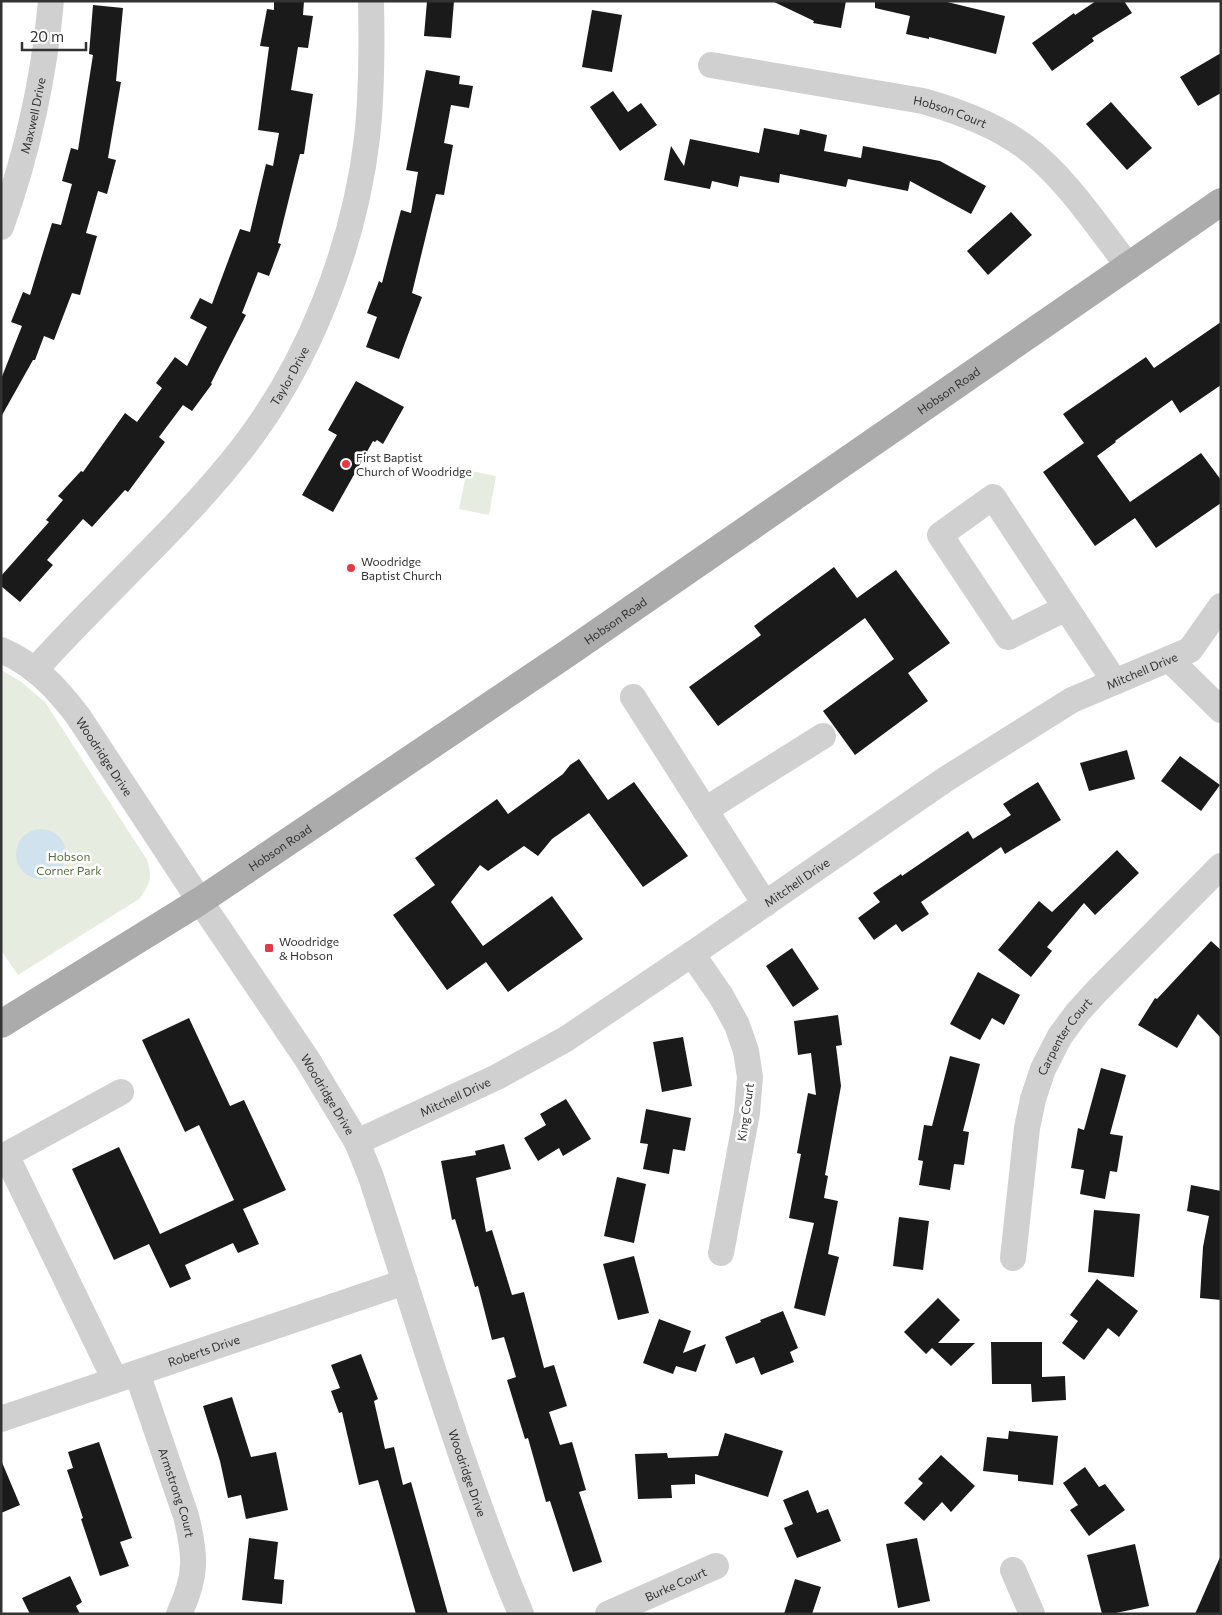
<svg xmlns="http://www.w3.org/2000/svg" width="1222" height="1615" viewBox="0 0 1222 1615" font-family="Commissioner,sans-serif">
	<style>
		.green { fill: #e6ecdf }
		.water { fill: #cfe2ee }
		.building { fill: #1a1a1a }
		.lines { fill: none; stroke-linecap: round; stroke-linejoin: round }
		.minor { stroke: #d0d0d0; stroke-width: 26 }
		.major { stroke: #ababab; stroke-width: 28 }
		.poi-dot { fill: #e63946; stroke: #fff; stroke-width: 2 }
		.labels { text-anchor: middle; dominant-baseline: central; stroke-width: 5; stroke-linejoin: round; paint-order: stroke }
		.street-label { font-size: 12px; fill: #333; stroke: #fff }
		.poi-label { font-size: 12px; fill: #333; stroke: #fff; text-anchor: start }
		.park-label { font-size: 12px; fill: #56703f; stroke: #fff }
	</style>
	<rect width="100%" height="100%" fill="#fff"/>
	<g class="green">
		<polygon points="467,470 496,476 489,515 459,509"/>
		<path d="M1,670L20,681L45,702L147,860C153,878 150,884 139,899L18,975L1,950Z"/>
	</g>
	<circle class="water" cx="41" cy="854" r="25"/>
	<g class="building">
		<polygon points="274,1 304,1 303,15 313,16 308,48 298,47 291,90 313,94 304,154 300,154 278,243 281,244 269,276 258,272 242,313 246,315 211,383 212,384 192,411 183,405 159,437 165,442 128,492 125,490 92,527 83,519 47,560 53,565 20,602 1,586 1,576 49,522 46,520 63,500 58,496 81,471 83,472 125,413 137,422 162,388 156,383 175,357 187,366 207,327 190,318 200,298 212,304 240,229 250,232 266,164 273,166 279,133 258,130 269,47 260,46 267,9 274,10"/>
		<polygon points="427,1 454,1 451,38 424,36"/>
		<polygon points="772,1 846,1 841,28 813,23 814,21"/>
		<polygon points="875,1 943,1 1005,16 996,54 929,37 929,39 906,34 910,16 875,8"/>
		<polygon points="1096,1 1124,1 1132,13 1092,38 1094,41 1052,71 1032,43 1074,13 1075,15"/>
		<polygon points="93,5 123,8 116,81 121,82 108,158 116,160 107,194 98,191 86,233 97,236 80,295 72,293 54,340 44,336 35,360 33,360 1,417 1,379 22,326 11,322 23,292 30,295 52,223 61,225 72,184 62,181 71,148 78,150 93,55 89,54"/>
		<polygon points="592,10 622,15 612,72 582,67"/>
		<polygon points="1221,53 1221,93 1198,106 1180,77"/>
		<polygon points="426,70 460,76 459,84 473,86 469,108 451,105 444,143 453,145 444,195 436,194 412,293 422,297 399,359 366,347 377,317 367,313 379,281 382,283 401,210 411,213 418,172 406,170"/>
		<polygon points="613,91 628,112 641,103 657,125 620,151 590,107"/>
		<polygon points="1111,102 1152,148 1127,170 1086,124"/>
		<polygon points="764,128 799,135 800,129 827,135 824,151 861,158 863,146 940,161 986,186 971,214 910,181 908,191 848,179 846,187 780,174 779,183 740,176 738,187 712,181 710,189 664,180 671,146 684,166 690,139 759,153"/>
		<polygon points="1011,212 1032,235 988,275 967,251"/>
		<polygon points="1221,322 1221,385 1180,413 1172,400 1115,441 1116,442 1097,456 1130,502 1201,453 1221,480 1221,503 1156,548 1135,518 1095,546 1043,472 1084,443 1063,414 1146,357 1154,368"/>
		<polygon points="356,381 404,407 383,444 377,440 375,442 373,441 333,512 302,495 337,435 328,430"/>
		<polygon points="834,567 857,598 896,570 950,643 908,673 928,701 855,755 823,711 894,659 865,618 718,726 689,687 761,635 754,626"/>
		<polygon points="1127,750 1135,779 1089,791 1080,763"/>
		<polygon points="1180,756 1220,785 1201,811 1161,781"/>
		<polygon points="579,759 608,800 634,782 688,856 643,887 589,813 552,839 538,856 524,846 488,871 480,865 451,902 483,946 552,896 583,939 508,992 486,962 447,990 393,915 435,885 415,858 497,799 508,814 563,774 570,765"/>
		<polygon points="1038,782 1061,820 1005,854 1001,847 921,902 929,914 902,932 896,924 874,940 858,918 880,902 873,893 901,874 902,876 968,831 973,839 1011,815 1003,804"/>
		<polygon points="1117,850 1139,873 1095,915 1084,903 1047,947 1052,951 1031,977 998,950 1039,901 1052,912"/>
		<polygon points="1211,941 1221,950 1221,1038 1198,1014 1177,1048 1138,1025 1155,998 1157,999"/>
		<polygon points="792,948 819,989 793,1007 766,966"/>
		<polygon points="978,972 1020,995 1004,1025 992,1018 980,1040 950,1024"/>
		<polygon points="838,1015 842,1045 836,1046 841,1086 825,1175 828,1176 824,1198 838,1201 828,1254 839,1257 825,1316 794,1308 814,1223 789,1218 801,1154 797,1153 808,1093 816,1095 811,1053 798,1055 794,1021"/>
		<polygon points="189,1018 230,1106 244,1100 286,1190 243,1209 259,1244 238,1253 233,1243 185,1265 191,1279 170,1288 149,1244 114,1260 72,1169 119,1147 160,1234 234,1200 199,1125 185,1132 142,1040"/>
		<polygon points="683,1037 692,1086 662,1092 653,1042"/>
		<polygon points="950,1056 980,1064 963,1131 969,1132 964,1165 954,1164 950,1190 919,1185 923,1161 918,1160 924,1125 932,1126"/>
		<polygon points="1101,1068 1126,1075 1110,1134 1123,1136 1117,1172 1110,1171 1105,1199 1080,1194 1084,1170 1071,1168 1078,1128 1084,1130"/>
		<polygon points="566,1099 591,1139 563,1156 559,1148 538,1161 524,1138 546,1125 540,1114"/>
		<polygon points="646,1109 691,1118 685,1151 673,1149 669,1174 643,1169 648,1144 640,1143"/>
		<polygon points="504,1144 511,1169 476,1178 486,1232 492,1230 512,1295 524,1292 544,1368 554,1365 567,1406 549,1412 560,1445 572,1442 586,1490 579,1492 602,1562 573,1572 550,1501 546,1502 528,1438 525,1439 507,1380 516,1377 504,1337 492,1340 478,1286 475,1287 455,1219 452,1220 441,1161 476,1155 475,1151"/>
		<polygon points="617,1177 646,1184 634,1243 604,1236"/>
		<polygon points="1191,1185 1221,1191 1221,1300 1200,1298 1203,1247 1209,1216 1187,1211"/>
		<polygon points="1094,1210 1140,1214 1134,1277 1088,1272"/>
		<polygon points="899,1217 929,1221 923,1270 893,1266"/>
		<polygon points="634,1256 649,1313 618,1320 603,1264"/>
		<polygon points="1097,1279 1138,1311 1119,1337 1108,1328 1084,1360 1062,1343 1078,1321 1070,1315"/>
		<polygon points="938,1298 960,1320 938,1343 975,1343 951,1366 932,1348 926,1354 904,1332"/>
		<polygon points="783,1311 798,1348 790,1352 794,1362 761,1375 754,1357 736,1364 725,1337 761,1322 760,1320"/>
		<polygon points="659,1319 691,1331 683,1353 706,1344 696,1372 676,1366 673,1374 643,1363"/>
		<polygon points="991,1342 1042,1342 1042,1377 1065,1376 1066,1400 1032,1402 1031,1384 992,1384"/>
		<polygon points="361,1354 378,1399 374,1401 385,1449 394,1447 403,1485 411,1482 448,1614 416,1614 378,1480 359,1485 342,1412 339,1413 331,1391 340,1388 331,1365"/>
		<polygon points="232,1397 251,1457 276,1452 288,1510 246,1519 241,1495 228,1498 220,1461 203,1406"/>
		<polygon points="1009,1431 1058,1436 1053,1485 1018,1481 1018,1475 983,1471 987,1437 1008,1439"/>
		<polygon points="725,1433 783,1451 768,1497 695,1474 695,1484 671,1485 672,1498 638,1499 635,1454 667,1453 668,1458 718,1456"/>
		<polygon points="99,1442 132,1538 120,1542 129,1566 100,1576 81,1519 83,1518 67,1470 73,1468 68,1452"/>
		<polygon points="941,1455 975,1486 951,1512 942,1502 924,1521 904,1503 923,1483 918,1479"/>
		<polygon points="1,1460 20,1505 1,1513"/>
		<polygon points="1085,1467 1099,1487 1105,1484 1125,1510 1089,1536 1070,1510 1078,1505 1063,1483"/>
		<polygon points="808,1490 817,1513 828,1509 841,1541 797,1558 784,1528 793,1524 783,1500"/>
		<polygon points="249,1538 278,1542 274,1579 284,1580 282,1604 242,1600"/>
		<polygon points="917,1538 930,1601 898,1608 886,1544"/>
		<polygon points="1135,1544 1149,1606 1111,1614 1102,1614 1087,1555"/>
		<polygon points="1221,1555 1221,1614 1195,1614"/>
		<polygon points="70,1576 82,1602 76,1606 80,1614 30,1614 22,1598"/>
		<polygon points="795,1579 821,1587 812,1614 784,1614"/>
	</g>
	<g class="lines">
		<g class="minor">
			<path id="s1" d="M711,65L923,101C958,111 994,124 1024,146C1064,175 1098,227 1129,267"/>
			<path id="s2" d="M1,227C27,154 44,78 51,1"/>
			<polyline points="1066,608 1008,637 940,535 993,497 1115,682"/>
			<path id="s3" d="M1,650C35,665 56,687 78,716L200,901L307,1059L357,1142L371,1177C419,1323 462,1472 521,1614"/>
			<polyline points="1169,659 1221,710"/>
			<path id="s4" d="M35,670C102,595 179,529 241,450C309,363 354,247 367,138C372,93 372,47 371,1"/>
			<polyline points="633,697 765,904"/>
			<polyline points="705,810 823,736"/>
			<polyline points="692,954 721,996 737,1025 746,1051 750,1077 747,1113 721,1253"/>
			<path id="s5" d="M357,1142L497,1077L566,1039L692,954L946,779L1072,700L1190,650L1221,606"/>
			<path id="s6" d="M1013,1258L1027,1128L1033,1099L1043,1069L1060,1036L1077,1013L1097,991L1221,866"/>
			<path id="s7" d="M137,1373L186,1516C196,1556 197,1576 179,1614"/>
			<polyline points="115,1380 6,1155 121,1092"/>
			<path id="s8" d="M1,1419L405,1282"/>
			<polyline points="1013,1570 1032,1614"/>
			<path id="s9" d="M608,1614L716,1566"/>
		</g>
		<path class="major" id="s10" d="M1,1024L200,901L568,653L1221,202"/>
	</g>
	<g class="poi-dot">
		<circle cx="346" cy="464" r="5"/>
		<circle cx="351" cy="568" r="5"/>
		<rect x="264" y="943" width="10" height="10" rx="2.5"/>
	</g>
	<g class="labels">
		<g class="street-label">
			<text stroke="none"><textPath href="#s1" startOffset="244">Hobson Court</textPath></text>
			<text stroke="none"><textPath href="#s2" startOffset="116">Maxwell Drive</textPath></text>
			<text stroke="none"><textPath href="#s4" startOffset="390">Taylor Drive</textPath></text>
			<text stroke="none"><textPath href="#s10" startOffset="1140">Hobson Road</textPath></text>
			<text stroke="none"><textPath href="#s10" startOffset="735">Hobson Road</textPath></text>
			<text stroke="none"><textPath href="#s5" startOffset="918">Mitchell Drive</textPath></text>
			<text stroke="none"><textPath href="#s3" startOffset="151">Woodridge Drive</textPath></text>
			<text stroke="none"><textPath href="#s10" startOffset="330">Hobson Road</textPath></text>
			<text stroke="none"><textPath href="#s5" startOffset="512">Mitchell Drive</textPath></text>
			<text stroke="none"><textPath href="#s6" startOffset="231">Carpenter Court</textPath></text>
			<text stroke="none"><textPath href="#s3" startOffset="556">Woodridge Drive</textPath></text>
			<text stroke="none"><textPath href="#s5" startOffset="108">Mitchell Drive</textPath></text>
			<text transform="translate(745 1112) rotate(-82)">King Court</text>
			<text stroke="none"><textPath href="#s8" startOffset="214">Roberts Drive</textPath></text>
			<text stroke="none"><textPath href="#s3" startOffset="961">Woodridge Drive</textPath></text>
			<text stroke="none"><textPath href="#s7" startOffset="126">Armstrong Court</textPath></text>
			<text stroke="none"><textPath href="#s9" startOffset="74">Burke Court</textPath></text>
		</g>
		<g class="poi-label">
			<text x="356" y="457">First Baptist<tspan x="356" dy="14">Church of Woodridge</tspan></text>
			<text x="361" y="561">Woodridge<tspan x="361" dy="14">Baptist Church</tspan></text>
			<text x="279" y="941">Woodridge<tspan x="279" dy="14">&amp; Hobson</tspan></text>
		</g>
		<g class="park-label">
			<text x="69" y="856">Hobson<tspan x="69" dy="14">Corner Park</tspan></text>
		</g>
	</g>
	<rect width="1222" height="1615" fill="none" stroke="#333333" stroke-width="5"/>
	<path d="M22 42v8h64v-8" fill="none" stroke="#333333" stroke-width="2.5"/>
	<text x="30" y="42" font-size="15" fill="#333333" stroke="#ffffff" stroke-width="4" paint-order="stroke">20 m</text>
</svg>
